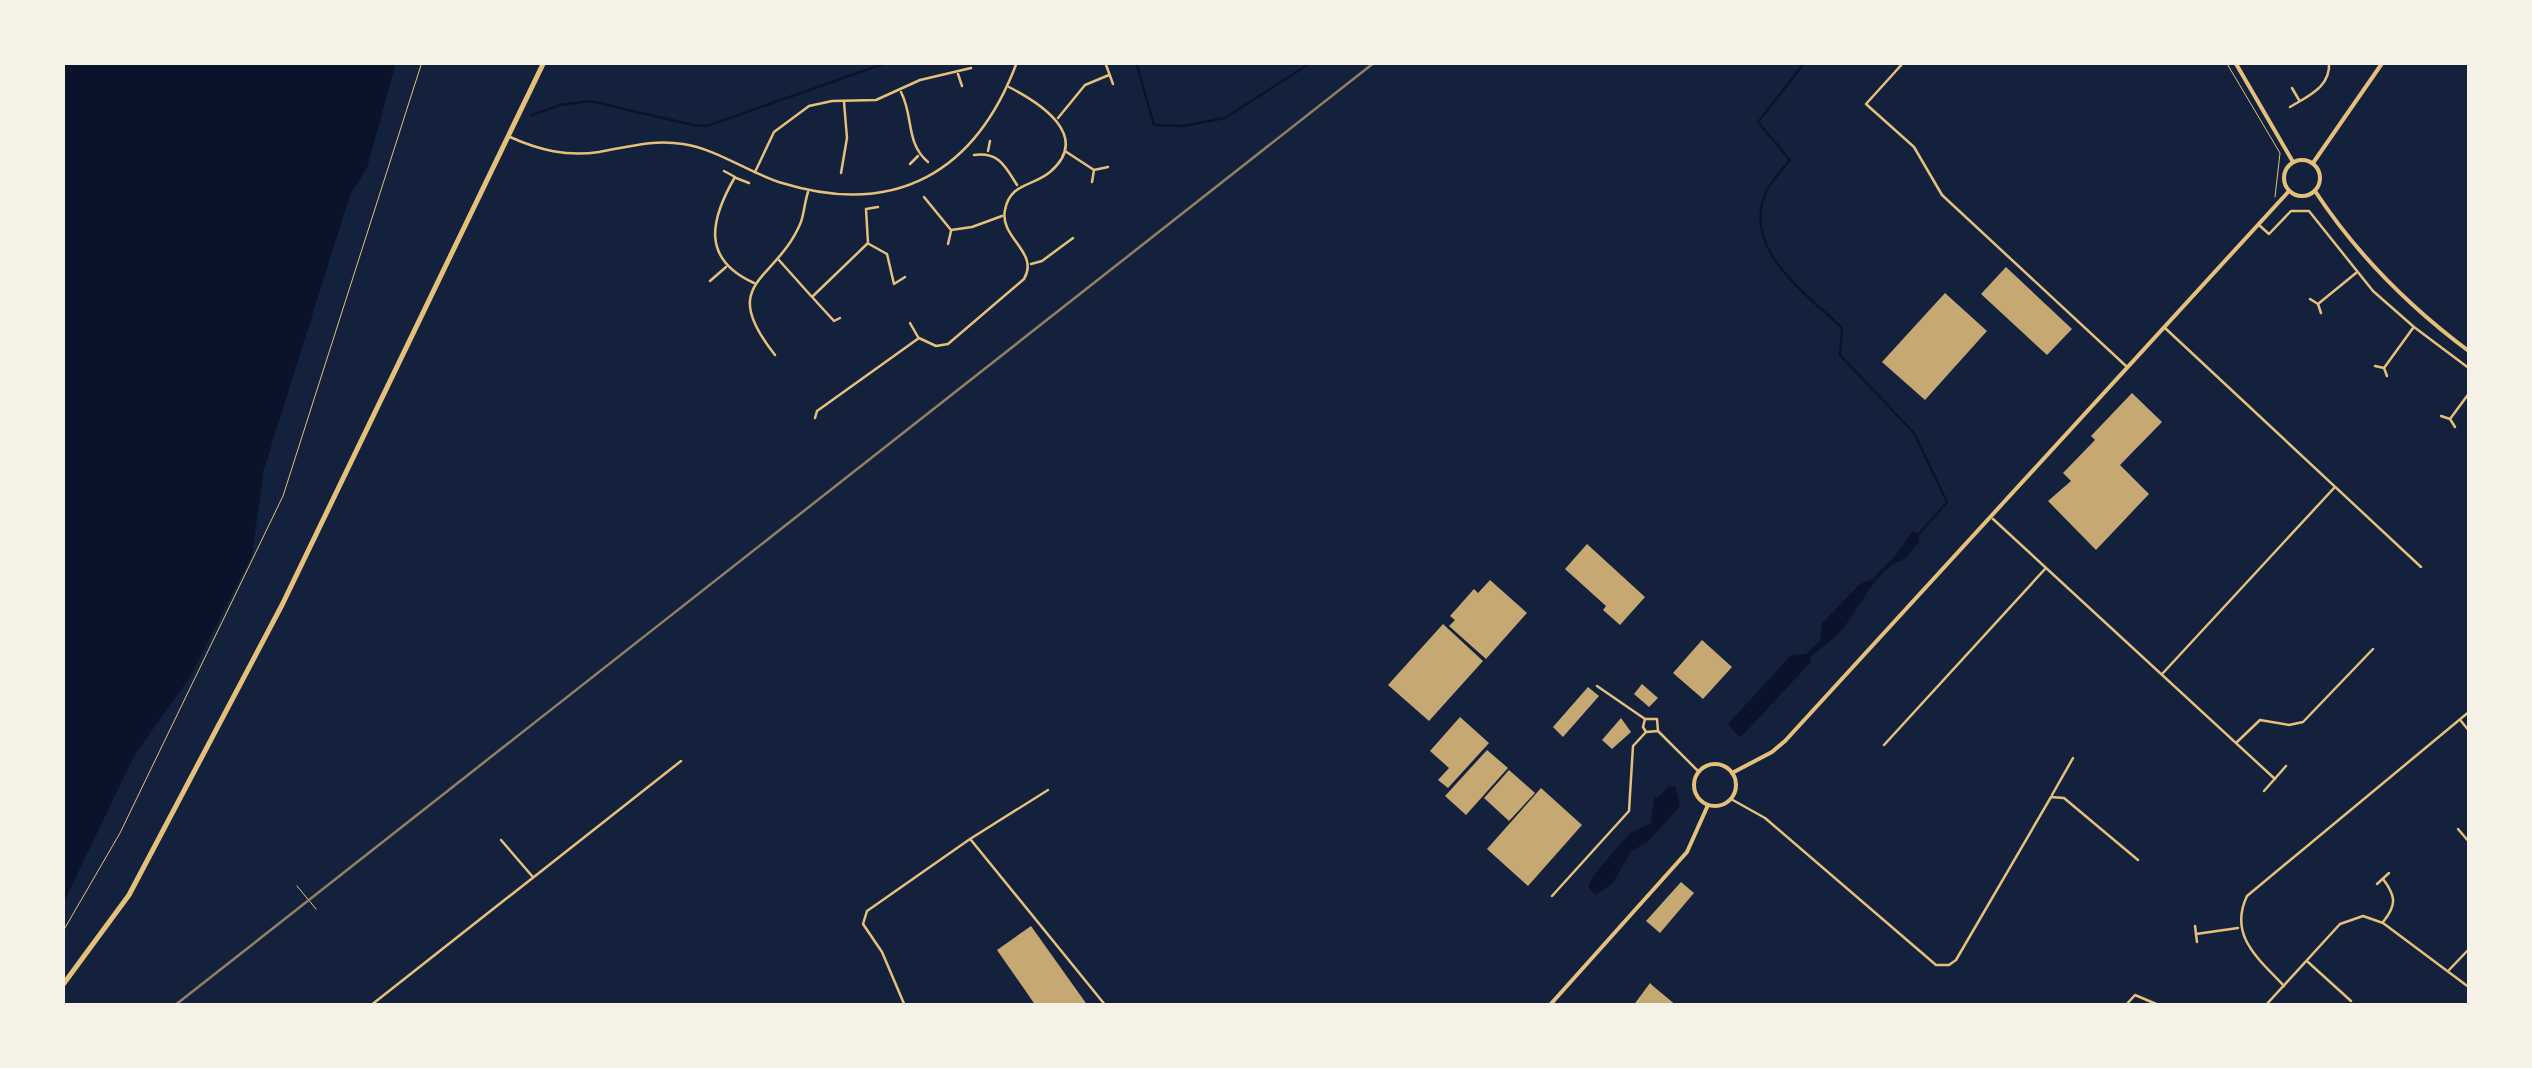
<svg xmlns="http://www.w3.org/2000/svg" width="2532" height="1068" viewBox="0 0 2532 1068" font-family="'IBM Plex Sans',sans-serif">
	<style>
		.water { fill: #0b132b }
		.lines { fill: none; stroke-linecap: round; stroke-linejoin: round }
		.stream { stroke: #0b132b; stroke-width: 2.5 }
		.building { fill: #c6a872 }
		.path { stroke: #e5c07b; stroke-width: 1 }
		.minor { stroke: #e5c07b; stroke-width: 2.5 }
		.secondary { stroke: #e5c07b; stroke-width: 4 }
		.primary { stroke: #e5c07b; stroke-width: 5 }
		.rail { stroke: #918062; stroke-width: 2.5 }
	</style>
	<rect width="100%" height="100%" fill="#14213d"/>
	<g class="water">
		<polygon points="63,62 396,63 367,168 350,195 264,469 252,555 190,677 134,756 63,904"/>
		<path d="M1913,531L1919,534V542L1904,560C1880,563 1857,612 1841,631C1833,641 1820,647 1811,657V662L1741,737L1738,736L1728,724L1791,655L1806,654L1820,640L1822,623L1860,584L1872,579L1895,556Z"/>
		<polygon points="1669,786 1675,786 1680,806 1648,842 1631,851 1613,883 1596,895 1588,887 1592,877 1629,834 1651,823 1654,797 1658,797"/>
	</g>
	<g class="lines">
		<g class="stream">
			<polyline points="1136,62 1154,125 1184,126 1225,118 1312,62"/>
			<path d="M1805,62L1758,122L1790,160C1782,170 1771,181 1766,192C1741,250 1806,293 1842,328L1840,355L1914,433L1947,502L1919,534"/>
			<polyline points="532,115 560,105 590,101 693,125 707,126 883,64"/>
		</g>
	</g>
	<g class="building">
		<polygon points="2006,267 2072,329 2047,355 1981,294"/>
		<polygon points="1945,293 1987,331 1925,400 1882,362"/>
		<polygon points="2132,393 2162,422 2120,465 2149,494 2096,550 2048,501 2071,481 2063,473 2095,440 2091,436"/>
		<polygon points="1587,544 1645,597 1620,625 1603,610 1606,606 1565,569"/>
		<polygon points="1490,580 1527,613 1486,659 1449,626 1455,620 1450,616 1474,589 1478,593"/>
		<polygon points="1443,624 1483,661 1429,721 1388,685"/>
		<polygon points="1702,640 1732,667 1703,699 1673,673"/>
		<polygon points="1642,684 1658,698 1649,707 1634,694"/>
		<polygon points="1588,687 1599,696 1563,737 1553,727"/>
		<polygon points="1460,717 1489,743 1448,788 1438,780 1449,768 1430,751"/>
		<polygon points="1621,718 1631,732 1612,749 1602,740"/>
		<polygon points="1487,750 1508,768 1466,815 1445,796"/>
		<polygon points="1509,770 1535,793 1509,821 1484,798"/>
		<polygon points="1541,788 1582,825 1528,886 1487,849"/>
		<polygon points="1681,882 1694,893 1660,933 1646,921"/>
		<polygon points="1031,926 1088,1006 1036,1006 997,950"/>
		<polygon points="1650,983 1653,986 1677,1006 1633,1006"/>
	</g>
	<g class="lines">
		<g class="path">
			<polyline points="2226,62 2280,153 2275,197"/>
			<polyline points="297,886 316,909"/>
			<polyline points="62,933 120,833 283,496 422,62"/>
		</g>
		<g class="minor">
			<polyline points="1105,62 1113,84"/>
			<polyline points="1904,62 1866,104 1914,147 1942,195 2126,366"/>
			<polyline points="958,74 962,86"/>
			<polyline points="2292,88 2299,100"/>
			<path d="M901,92C914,117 905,142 928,162"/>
			<path d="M2290,107C2308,96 2331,87 2329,62"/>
			<polyline points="1058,118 1085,85 1109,75"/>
			<path d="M510,137C539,150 567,157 599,152C628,147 653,139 683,144C717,149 749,173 782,183C896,218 976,172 1017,62"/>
			<polyline points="988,151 990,141"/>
			<polyline points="1065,151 1094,170"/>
			<path d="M974,155C999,152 1005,166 1017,185"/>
			<polyline points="910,164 918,156"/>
			<path d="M724,171L735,177C710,220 701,259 754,283"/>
			<polyline points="755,172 774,132 809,106 832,101 876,100 920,80 971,68"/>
			<polyline points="841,173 847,138 844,102"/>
			<polyline points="736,178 749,183"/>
			<polyline points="1092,182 1094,170 1108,167"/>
			<polyline points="924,197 951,230 972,227 1002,216"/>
			<polyline points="2259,225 2269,234 2291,211 2309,211 2373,291 2414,327 2470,369"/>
			<polyline points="869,244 887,254 894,284 905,277"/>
			<polyline points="948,244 951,231"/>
			<polyline points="778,259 812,297 868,243 866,209 878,207"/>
			<polyline points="1031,264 1042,261 1073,238"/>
			<polyline points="710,281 726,267"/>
			<polyline points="813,298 834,321 840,318"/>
			<polyline points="2310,299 2318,304 2321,313"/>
			<polyline points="2318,304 2356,273"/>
			<polyline points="910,323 918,337"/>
			<polyline points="2165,328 2421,567"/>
			<path d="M775,355C716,280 776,283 801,222C804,213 805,201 808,192"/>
			<polyline points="2375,366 2384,368 2387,376"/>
			<polyline points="2384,368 2413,328"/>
			<polyline points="2441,416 2450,419 2455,427"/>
			<path d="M815,418L817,411L919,338L936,346L948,344L1024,279C1040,252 999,238 1005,210C1010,183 1032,187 1050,172C1092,136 1040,103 1009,87"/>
			<polyline points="2450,419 2470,392"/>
			<polyline points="1993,519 2275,779"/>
			<polyline points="2163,673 2334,488"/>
			<polyline points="1597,686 1645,719"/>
			<polyline points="2461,721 2470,732"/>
			<polyline points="1658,731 1646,732 1643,727 1645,719 1657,719 1658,731 1699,772"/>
			<polyline points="2237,742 2260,720 2289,725 2303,722 2373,649"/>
			<polyline points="1884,745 2045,569"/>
			<polyline points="2264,791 2286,766"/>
			<polyline points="2052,795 2073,758"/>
			<polyline points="1731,799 1765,818 1936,965 1949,965 1956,960 2051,797 2064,798 2138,860"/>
			<polyline points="2458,829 2470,843"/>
			<polyline points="501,840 532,876"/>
			<polyline points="971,840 1106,1006"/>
			<path d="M2383,879C2396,896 2397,905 2383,922"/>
			<polyline points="2377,884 2389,873"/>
			<polyline points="1552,896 1629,811 1633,746 1646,732"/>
			<polyline points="2195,926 2197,942"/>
			<polyline points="2196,934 2238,928"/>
			<polyline points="2308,962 2351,1001"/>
			<polyline points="2449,970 2470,948"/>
			<path d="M2284,986C2259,959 2228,936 2247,896L2470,711"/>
			<polyline points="370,1006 681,761"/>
			<polyline points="905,1006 882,952 863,924 867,911 970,839 1048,790"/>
			<polyline points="2125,1006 2135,995 2161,1006"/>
			<polyline points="2265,1006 2340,924 2363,916 2383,923 2470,988"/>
		</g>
		<g class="secondary">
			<polyline points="2235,62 2293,162"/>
			<circle cx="2302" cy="178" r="18"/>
			<polyline points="2313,163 2383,62"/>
			<path d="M2315,191C2357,255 2408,306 2470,352"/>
			<circle cx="1715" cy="785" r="21"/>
			<polyline points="1732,773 1772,752 1785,741 2289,191"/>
			<polyline points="1549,1006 1687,852 1708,805"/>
		</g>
		<polyline class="primary" points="62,986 129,895 282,605 544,62"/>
		<polyline class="rail" points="174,1006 1375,62"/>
	</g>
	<rect width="2532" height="1068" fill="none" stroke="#f6f1e7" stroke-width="130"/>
</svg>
